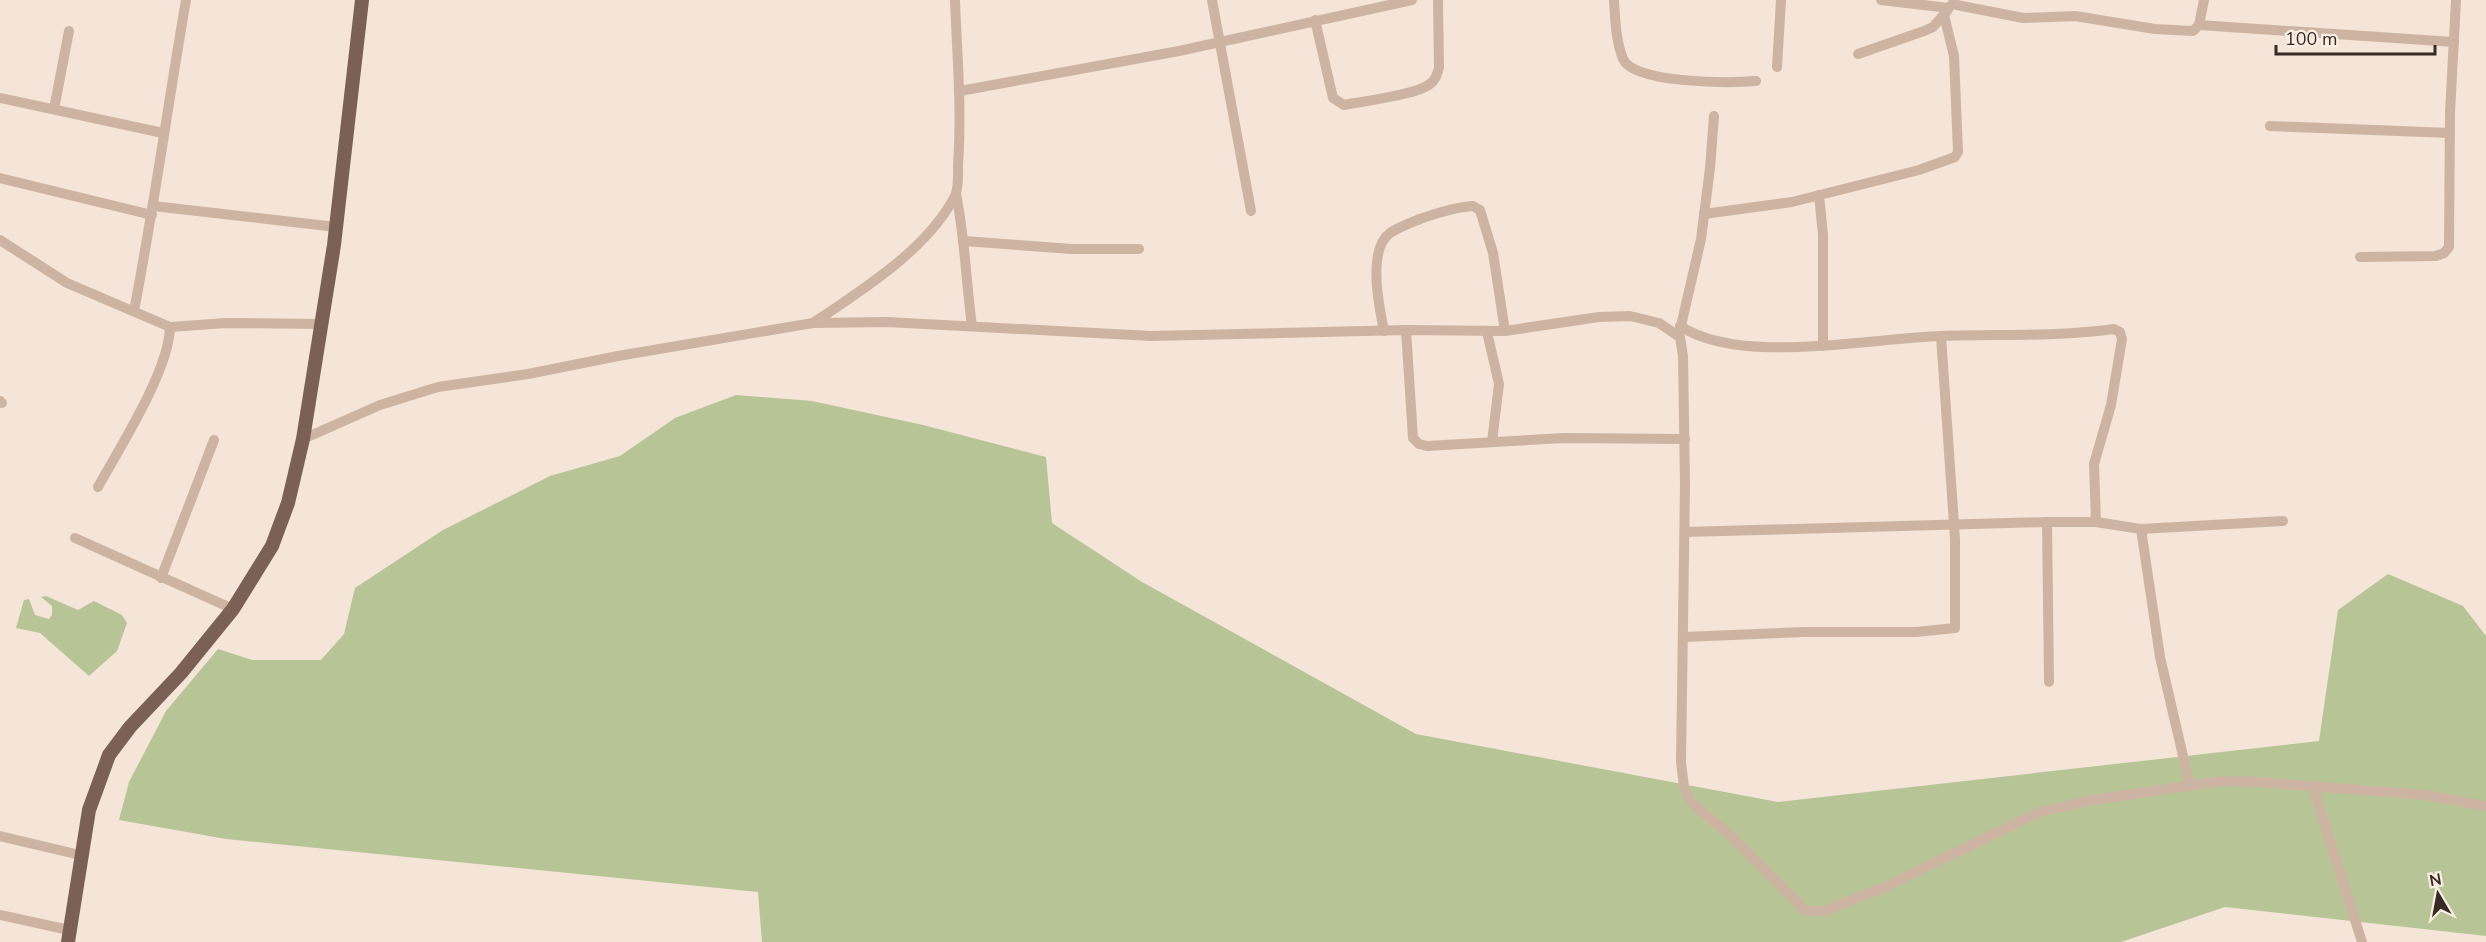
<svg xmlns="http://www.w3.org/2000/svg" width="2486" height="942" viewBox="0 0 2486 942" font-family="'Nunito Sans',sans-serif">
	<style>
		.green { fill: #b7c496 }
		.lines { fill: none; stroke-linecap: round; stroke-linejoin: round }
		.minor { stroke: #cdb4a2; stroke-width: 10 }
		.major { stroke: #7a6055; stroke-width: 14 }
	</style>
	<rect width="100%" height="100%" fill="#f4e5d8"/>
	<g class="green">
		<polygon points="736,395 812,401 923,425 1046,457 1052,523 1142,582 1416,734 1778,802 2319,741 2338,610 2388,574 2463,606 2486,636 2486,936 2225,907 2121,942 762,942 758,892 226,839 119,820 129,782 166,711 218,649 252,660 321,660 344,634 355,588 443,530 550,476 620,456 675,418"/>
		<polygon points="46,596 78,610 94,601 122,615 127,623 117,651 89,676 40,633 16,628 24,600 29,599 35,615 49,619 52,615 52,606 41,597"/>
	</g>
	<g class="lines">
		<g class="minor">
			<polyline points="1212,0 1251,211"/>
			<path d="M1614,0C1615,18 1616,42 1623,59C1634,84 1731,83 1756,81"/>
			<polyline points="1881,0 1949,8"/>
			<polyline points="1952,4 2023,18 2075,16 2155,29 2193,31 2199,25 2204,0"/>
			<path d="M1315,20L1333,98L1344,105C1364,101 1416,95 1430,84C1436,80 1437,74 1439,68L1438,0"/>
			<polyline points="2199,25 2454,42"/>
			<polyline points="1858,54 1924,31 1933,27 1947,11"/>
			<polyline points="1777,67 1781,0"/>
			<polyline points="960,91 1179,51 1412,0"/>
			<polyline points="0,98 163,133"/>
			<polyline points="54,109 69,31"/>
			<polyline points="2270,126 2450,133"/>
			<polyline points="0,178 152,215"/>
			<path d="M956,194C965,238 966,282 972,326"/>
			<polyline points="1819,195 1823,235 1823,346"/>
			<polyline points="153,206 336,227"/>
			<polyline points="1704,214 1792,202 1919,170 1955,157 1958,152 1954,56 1944,15"/>
			<polyline points="0,240 67,283 170,327 226,323 321,324"/>
			<polyline points="964,241 1071,249 1139,249"/>
			<polyline points="2360,257 2436,256 2444,253 2449,247 2450,113 2456,0"/>
			<path d="M134,311C154,207 168,104 186,0"/>
			<path d="M813,323C862,290 927,250 955,196C959,188 958,174 958,164C962,109 957,55 955,0"/>
			<path d="M1680,326C1741,366 1869,338 1941,336C1999,334 2056,337 2114,329L2120,332L2122,339L2111,405L2094,464L2096,522"/>
			<polyline points="1406,330 1413,438 1419,444 1427,446 1564,438 1685,439"/>
			<polyline points="1680,330 1701,239 1710,168 1714,116"/>
			<path d="M1384,331C1379,306 1367,250 1390,233C1399,227 1410,223 1420,219C1437,213 1455,207 1473,206L1480,210L1493,253L1505,331"/>
			<polyline points="1487,332 1499,384 1492,442"/>
			<polyline points="0,401 2,403"/>
			<polyline points="303,439 380,405 438,387 528,374 618,356 813,323 887,322 1151,336 1406,330 1505,331 1599,317 1630,316 1659,323 1680,337 1683,356 1685,485 1681,762 1684,787 1691,802 1732,837 1806,911 1825,911 1887,886 2037,813 2087,801 2214,782 2243,781 2426,795 2486,806"/>
			<path d="M98,487C120,447 169,371 170,327"/>
			<polyline points="2047,522 2049,682"/>
			<polyline points="2141,529 2160,657 2190,786"/>
			<polyline points="1685,532 2047,522 2096,522 2141,529 2283,521"/>
			<polyline points="75,538 233,609"/>
			<polyline points="161,578 214,440"/>
			<polyline points="1684,637 1804,632 1916,632 1955,628 1955,539 1941,336"/>
			<polyline points="2313,787 2362,942"/>
			<polyline points="0,836 80,855"/>
			<polyline points="0,915 69,930"/>
		</g>
		<polyline class="major" points="68,942 89,810 109,755 130,727 181,673 233,609 272,546 288,503 303,439 334,245 362,0"/>
	</g>
	<g transform="translate(2438 894) rotate(350)" stroke="#fbefe4" stroke-width="4.5" paint-order="stroke">
	<path d="M0-4.5L10 22L0 15L-10 22Z" fill="#372a25"/>
	<text y="-9" font-size="16" font-weight="bold" text-anchor="middle" fill="#372a25">N</text>
	</g>
	<path d="M2276 45v9h159v-9" fill="none" stroke="#372a25" stroke-width="3"/>
	<text x="2285" y="45" font-size="18" fill="#372a25" stroke="#fbefe4" stroke-width="4.5" paint-order="stroke">100 m</text>
</svg>
